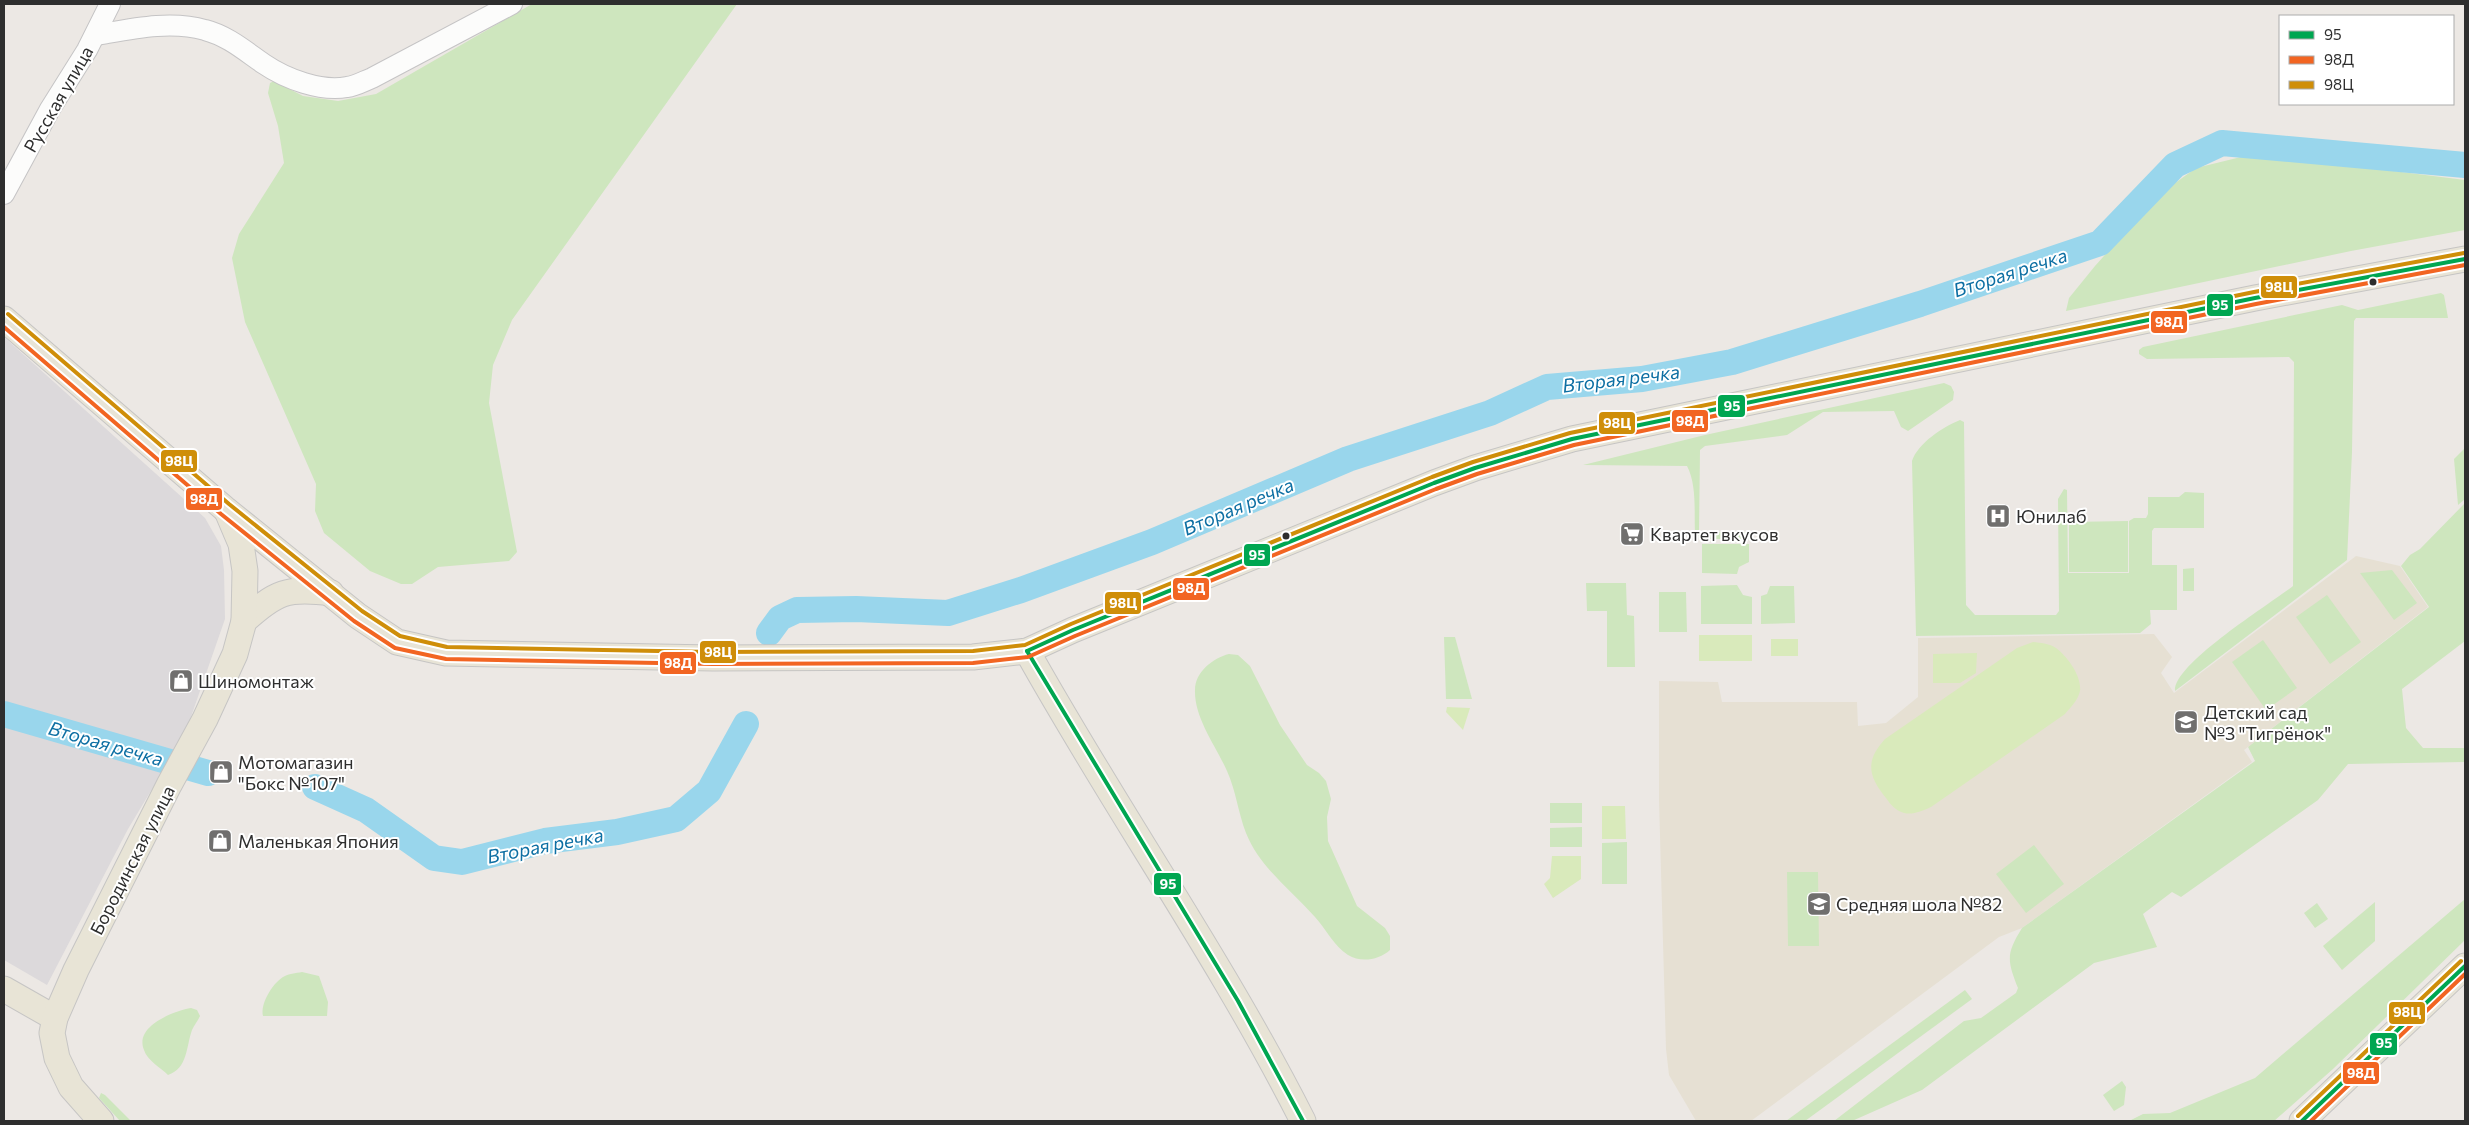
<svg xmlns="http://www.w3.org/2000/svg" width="2469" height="1125" viewBox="0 0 2469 1125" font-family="Commissioner,sans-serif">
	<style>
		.industrial { fill: #dcd9db }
		.education { fill: #e6e0d3 }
		.green { fill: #cee6be }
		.pitch { fill: #d9eabb }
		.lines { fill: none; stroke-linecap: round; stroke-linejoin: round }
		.river { stroke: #99d6ec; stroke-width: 26 }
		.minor-casing { stroke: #c5c4c5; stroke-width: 22 }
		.major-casing { stroke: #c6c5c4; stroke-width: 27 }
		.minor { stroke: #fcfcfb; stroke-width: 20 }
		.major { stroke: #e8e4d6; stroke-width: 25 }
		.bus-1-casing { stroke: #fff; stroke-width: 8 }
		.bus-2-casing { stroke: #fff; stroke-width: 8 }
		.bus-3-casing { stroke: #fff; stroke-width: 8 }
		.bus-1 { stroke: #00a651; stroke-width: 4 }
		.bus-2 { stroke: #f26522; stroke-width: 4 }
		.bus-3 { stroke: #cf8e09; stroke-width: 4 }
		.bus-dot { fill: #2e2e2e; stroke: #fff; stroke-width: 2 }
		.labels { text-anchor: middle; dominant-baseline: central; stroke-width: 4; stroke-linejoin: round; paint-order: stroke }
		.street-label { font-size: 18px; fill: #2e2e2e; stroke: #fff }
		.poi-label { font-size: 18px; fill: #2e2e2e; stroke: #fff; text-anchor: start }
		.water-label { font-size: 19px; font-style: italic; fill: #0d6fa3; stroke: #fff }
		.line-badge { stroke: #fff; stroke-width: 2 }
		.badge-label { font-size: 14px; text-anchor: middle; font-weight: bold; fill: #fff }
	</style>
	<rect width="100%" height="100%" fill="#ece8e4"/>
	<polygon class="industrial" points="4,337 205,518 221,546 224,570 225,619 185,734 128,829 47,985 4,960"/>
	<polygon class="education" points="2356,556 2400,566 2428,607 2244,750 2252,762 2022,928 1999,937 1751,1121 1696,1121 1669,1075 1666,1049 1659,800 1659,681 1718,682 1722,702 1857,702 1858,726 1886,723 1918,697 1918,638 2154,634 2172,657 2161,673 2174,693"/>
	<g class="green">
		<polygon points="532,4 737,4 512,320 493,365 489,403 517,552 509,561 438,567 412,584 401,584 370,571 324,533 315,511 316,484 245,322 232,258 239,234 284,163 278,126 268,93 270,83 274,81 303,96 338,101 376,94"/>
		<polygon points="2275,156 2465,180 2465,230 2351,251 2066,311 2069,298 2095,266 2137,219 2171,186 2196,168 2241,157"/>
		<path d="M2441,293L2444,295L2448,318H2356L2354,321L2352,452L2347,560L2175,691C2173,664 2270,604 2293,586L2294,362L2289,357L2147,359L2139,354V350L2143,347L2342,305L2358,310Z"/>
		<path d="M1944,383L1951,386L1954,392L1953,400L1908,431L1901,427L1894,411L1823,412L1787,435L1705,446L1700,450L1699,532H1751V539H1702L1695,533C1694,512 1697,485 1687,466L1583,465L1705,435Z"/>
		<path d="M1960,420L1964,422L1966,605L1975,615H2056L2059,611L2058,499L2064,489L2067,490L2068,573H2129V521L2134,518H2146L2148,514V497H2179L2185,492L2204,493V528H2154L2152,531V565H2177V610H2150L2151,624L2140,633L1916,636L1912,461C1918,443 1943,427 1960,420Z"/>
		<polygon points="2465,448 2465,499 2458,505 2454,459"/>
		<path d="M2465,503V641L2402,689L2406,728L2423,748H2465V762L2348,764L2318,800L2181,897L2172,892L2143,914L2157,947L2094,963L1922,1090L1852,1121H1834L1964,1021L1981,1018L2016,993L2018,988C2007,960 2006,954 2022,928L2255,761L2248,747L2429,607L2401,566L2410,555L2420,549Z"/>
		<polygon points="2128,521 2128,572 2069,572 2069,522"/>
		<polygon points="1749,544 1749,562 1739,567 1737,574 1702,573 1702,544"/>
		<polygon points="2194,568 2194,591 2183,591 2183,569"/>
		<polygon points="2392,570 2417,603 2394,620 2360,573"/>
		<polygon points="1586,583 1626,583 1627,615 1634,616 1635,667 1607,667 1607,611 1587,611"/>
		<polygon points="1737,585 1743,595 1752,597 1752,624 1701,624 1701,586"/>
		<polygon points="1770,586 1794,586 1795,623 1761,624 1761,596 1767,594"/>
		<polygon points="1659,592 1686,592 1687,632 1659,632"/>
		<polygon points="2327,595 2361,642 2330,664 2296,617"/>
		<polygon points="1444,637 1455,637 1472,699 1446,699"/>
		<polygon points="2263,640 2297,688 2266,710 2232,662"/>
		<path d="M1229,654L1238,655L1250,666L1280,725L1307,765L1319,773L1326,781L1331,799L1327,817L1328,841L1357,906L1385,928L1390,936V950C1379,960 1361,963 1348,955C1334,946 1326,929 1315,917C1291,890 1260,868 1246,833C1238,812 1236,791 1227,771C1216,746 1194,718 1195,690C1195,672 1213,658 1229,654Z"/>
		<rect x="1550" y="803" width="32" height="20"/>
		<polygon points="1582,827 1582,847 1550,847 1550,828"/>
		<polygon points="1627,842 1627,884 1602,884 1602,843"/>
		<polygon points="2034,845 2064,884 2026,913 1996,874"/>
		<polygon points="1787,872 1818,872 1819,946 1788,946"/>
		<polygon points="2465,899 2465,940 2333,1069 2274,1121 2129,1121 2143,1114 2170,1113 2255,1078"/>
		<polygon points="2375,902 2375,941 2342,970 2323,946"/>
		<polygon points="2317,903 2328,919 2315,928 2304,913"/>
		<path d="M302,972L319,976L328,1002L327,1016H263C260,1004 272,984 283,977C288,974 296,973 302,972Z"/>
		<polygon points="1965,990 1972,999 1805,1121 1786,1121"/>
		<path d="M191,1008L197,1010L200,1016C198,1021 194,1025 192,1030C186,1047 188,1068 168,1075C161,1068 147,1060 144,1050C134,1026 174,1011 191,1008Z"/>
		<polygon points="2122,1081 2126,1087 2124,1105 2114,1111 2103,1095"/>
		<polygon points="101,1093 105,1095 131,1121 120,1121 99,1098"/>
	</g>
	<g class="pitch">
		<rect x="1699" y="635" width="53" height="26"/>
		<rect x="1771" y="639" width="27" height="17"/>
		<path d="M2033,642C2041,643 2048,643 2056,648C2067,656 2082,676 2080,691C2078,700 2071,707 2065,714L1931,807C1922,811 1913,815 1904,813C1895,810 1891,805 1886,798C1868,776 1865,761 1885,739L2017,648Z"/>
		<polygon points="1977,653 1976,673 1960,683 1933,683 1933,654"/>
		<polygon points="1447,707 1470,708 1463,730 1446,712"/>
		<polygon points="1602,806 1625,806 1626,839 1602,839"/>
		<polygon points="1552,856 1581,856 1581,879 1553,898 1544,884 1550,878"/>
	</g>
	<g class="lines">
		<g class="river">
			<polyline points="769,633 780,618 797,610 856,609 948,613 1021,590 1152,542 1348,459 1490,413 1547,387 1642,379 1732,362 1920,304 2100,243 2175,165 2222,143 2465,165"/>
			<polyline points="4,714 208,773"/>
			<polyline points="315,787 366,810 434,858 462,862 545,841 617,832 676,819 709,791 746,724"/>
		</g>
		<defs>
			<g id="minor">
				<path d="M96,35C131,29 170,20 205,30C228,36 245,51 264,64C286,79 321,92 347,87C356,86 364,81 372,78L512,4"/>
				<polyline points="4,194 50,109 87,50 110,4"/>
			</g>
			<g id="major">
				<polyline points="4,319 225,509 358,616 397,642 446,653 713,658 973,657 1027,651 1073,630 1434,483 1475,468 1572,439 2255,298 2465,259"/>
				<path d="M244,621C276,592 287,587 331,593"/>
				<path d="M1027,651C1115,809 1221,959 1303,1121"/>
				<polyline points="4,989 55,1018"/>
				<polyline points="101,1121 71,1087 57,1058 52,1033 55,1018 76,970 169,785 205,719 235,654 244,621 245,571 241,544 227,511"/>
				<polyline points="2302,1121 2465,966"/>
			</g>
		</defs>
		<use href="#minor" class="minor-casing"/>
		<use href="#major" class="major-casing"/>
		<use href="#minor" class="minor"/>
		<use href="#major" class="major"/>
		<defs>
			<g id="bus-1">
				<polyline points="1027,651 1073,630 1434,483 1475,468 1572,439 2255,298 2465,259"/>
				<polyline points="1027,651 1238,1001 1303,1121"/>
				<polyline points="2302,1121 2465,966"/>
			</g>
			<g id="bus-2">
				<polyline points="4,327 221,514 354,621 395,648 446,659 713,664 973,663 1028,657 1075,636 1436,489 1477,474 1574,445 2256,304 2465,265"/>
				<polyline points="2311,1121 2465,974"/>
			</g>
			<g id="bus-3">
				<polyline points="8,314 229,504 362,611 400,636 447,647 713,652 973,651 1025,645 1071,624 1432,477 1473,462 1570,433 2254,292 2464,253"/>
				<polyline points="2298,1116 2461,961"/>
			</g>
		</defs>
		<use href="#bus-1" class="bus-1-casing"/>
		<use href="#bus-2" class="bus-2-casing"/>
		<use href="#bus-3" class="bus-3-casing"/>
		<use href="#bus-1" class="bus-1"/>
		<use href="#bus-2" class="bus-2"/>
		<use href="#bus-3" class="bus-3"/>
	</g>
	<defs>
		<symbol id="hospital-square" viewBox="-11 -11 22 22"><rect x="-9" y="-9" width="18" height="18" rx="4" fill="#706f6e" stroke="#fff"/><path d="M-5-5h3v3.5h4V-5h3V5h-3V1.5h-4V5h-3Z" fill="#fff"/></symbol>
		<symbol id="supermarket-square" viewBox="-11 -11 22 22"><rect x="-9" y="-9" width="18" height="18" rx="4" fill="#706f6e" stroke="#fff"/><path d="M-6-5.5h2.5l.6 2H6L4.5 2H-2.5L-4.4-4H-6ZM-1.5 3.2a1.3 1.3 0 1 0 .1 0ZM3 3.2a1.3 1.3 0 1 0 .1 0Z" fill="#fff"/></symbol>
		<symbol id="shop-square" viewBox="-11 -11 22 22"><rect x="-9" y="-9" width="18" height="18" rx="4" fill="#706f6e" stroke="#fff"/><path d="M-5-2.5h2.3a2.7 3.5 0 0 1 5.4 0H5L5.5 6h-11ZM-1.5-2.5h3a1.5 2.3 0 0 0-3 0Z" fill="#fff"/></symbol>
		<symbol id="school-square" viewBox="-11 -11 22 22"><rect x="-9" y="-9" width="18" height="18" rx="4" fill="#706f6e" stroke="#fff"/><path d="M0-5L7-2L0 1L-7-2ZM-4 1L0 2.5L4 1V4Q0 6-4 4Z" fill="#fff"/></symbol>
	</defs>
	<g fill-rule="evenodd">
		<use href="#hospital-square" x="1984" y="502" width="28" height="28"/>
		<use href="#supermarket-square" x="1618" y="520" width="28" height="28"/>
		<use href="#shop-square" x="167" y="667" width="28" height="28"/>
		<use href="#school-square" x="2172" y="708" width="28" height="28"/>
		<use href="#shop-square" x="207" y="758" width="28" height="28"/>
		<use href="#shop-square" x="206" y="827" width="28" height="28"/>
		<use href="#school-square" x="1805" y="890" width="28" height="28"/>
	</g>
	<g class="bus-dot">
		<circle cx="2373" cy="282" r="4.5"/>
		<circle cx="1286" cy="536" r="4.5"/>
	</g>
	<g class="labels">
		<g class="street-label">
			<text transform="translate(58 99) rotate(-60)">Русская улица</text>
			<text transform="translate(132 860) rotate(-63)">Бородинская улица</text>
		</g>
		<g class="poi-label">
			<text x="2016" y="516">Юнилаб</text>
			<text x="1650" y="534">Квартет вкусов</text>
			<text x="198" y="681">Шиномонтаж</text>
			<text x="2204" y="712">Детский сад<tspan x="2204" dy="21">№3 "Тигрёнок"</tspan></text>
			<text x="238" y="762">Мотомагазин<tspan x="238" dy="21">"Бокс №107"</tspan></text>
			<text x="238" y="841">Маленькая Япония</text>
			<text x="1836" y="904">Средняя шола №82</text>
		</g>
		<g class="water-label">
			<text transform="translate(2010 272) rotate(-18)">Вторая речка</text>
			<text transform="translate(1621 378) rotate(-7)">Вторая речка</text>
			<text transform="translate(1238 506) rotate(-23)">Вторая речка</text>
			<text transform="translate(106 743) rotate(16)">Вторая речка</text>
			<text transform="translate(545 845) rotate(-11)">Вторая речка</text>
		</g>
	</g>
	<g class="line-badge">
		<rect x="2260" y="275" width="38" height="24" rx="5" fill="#cf8e09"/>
		<rect x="2206" y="293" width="28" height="24" rx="5" fill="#00a651"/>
		<rect x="2150" y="310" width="38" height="24" rx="5" fill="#f26522"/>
		<rect x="1717" y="394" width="29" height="24" rx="5" fill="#00a651"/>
		<rect x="1671" y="409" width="38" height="24" rx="5" fill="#f26522"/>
		<rect x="1598" y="411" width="38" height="24" rx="5" fill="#cf8e09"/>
		<rect x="160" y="449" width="38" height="24" rx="5" fill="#cf8e09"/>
		<rect x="185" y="487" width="38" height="24" rx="5" fill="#f26522"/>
		<rect x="1243" y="543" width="28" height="24" rx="5" fill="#00a651"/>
		<rect x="1172" y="577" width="38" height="24" rx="5" fill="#f26522"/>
		<rect x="1104" y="591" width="38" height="24" rx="5" fill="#cf8e09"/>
		<rect x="699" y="640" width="38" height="24" rx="5" fill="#cf8e09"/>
		<rect x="659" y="651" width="38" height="24" rx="5" fill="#f26522"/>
		<rect x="1153" y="872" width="29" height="24" rx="5" fill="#00a651"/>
		<rect x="2388" y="1001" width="38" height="24" rx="5" fill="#cf8e09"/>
		<rect x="2369" y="1032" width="29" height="24" rx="5" fill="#00a651"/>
		<rect x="2342" y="1061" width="38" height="24" rx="5" fill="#f26522"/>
	</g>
	<g class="badge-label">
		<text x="2279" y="292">98Ц</text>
		<text x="2220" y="310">95</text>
		<text x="2169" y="327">98Д</text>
		<text x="1732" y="411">95</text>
		<text x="1690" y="426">98Д</text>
		<text x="1617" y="428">98Ц</text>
		<text x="179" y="466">98Ц</text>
		<text x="204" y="504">98Д</text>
		<text x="1257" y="560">95</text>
		<text x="1191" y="593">98Д</text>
		<text x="1123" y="608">98Ц</text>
		<text x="718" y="657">98Ц</text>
		<text x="678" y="668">98Д</text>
		<text x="1168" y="889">95</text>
		<text x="2407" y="1017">98Ц</text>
		<text x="2384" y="1048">95</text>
		<text x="2361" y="1078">98Д</text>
	</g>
	<rect width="2469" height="1125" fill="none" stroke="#2e2e2e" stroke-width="10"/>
	<rect x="2279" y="15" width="175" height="90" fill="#ffffff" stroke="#ababab"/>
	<rect x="2289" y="31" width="25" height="8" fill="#00a651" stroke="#ababab"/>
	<text x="2324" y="40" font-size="15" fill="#2e2e2e">95</text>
	<rect x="2289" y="56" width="25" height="8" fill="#f26522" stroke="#ababab"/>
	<text x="2324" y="65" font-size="15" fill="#2e2e2e">98Д</text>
	<rect x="2289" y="81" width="25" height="8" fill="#cf8e09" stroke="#ababab"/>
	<text x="2324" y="90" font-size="15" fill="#2e2e2e">98Ц</text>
</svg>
